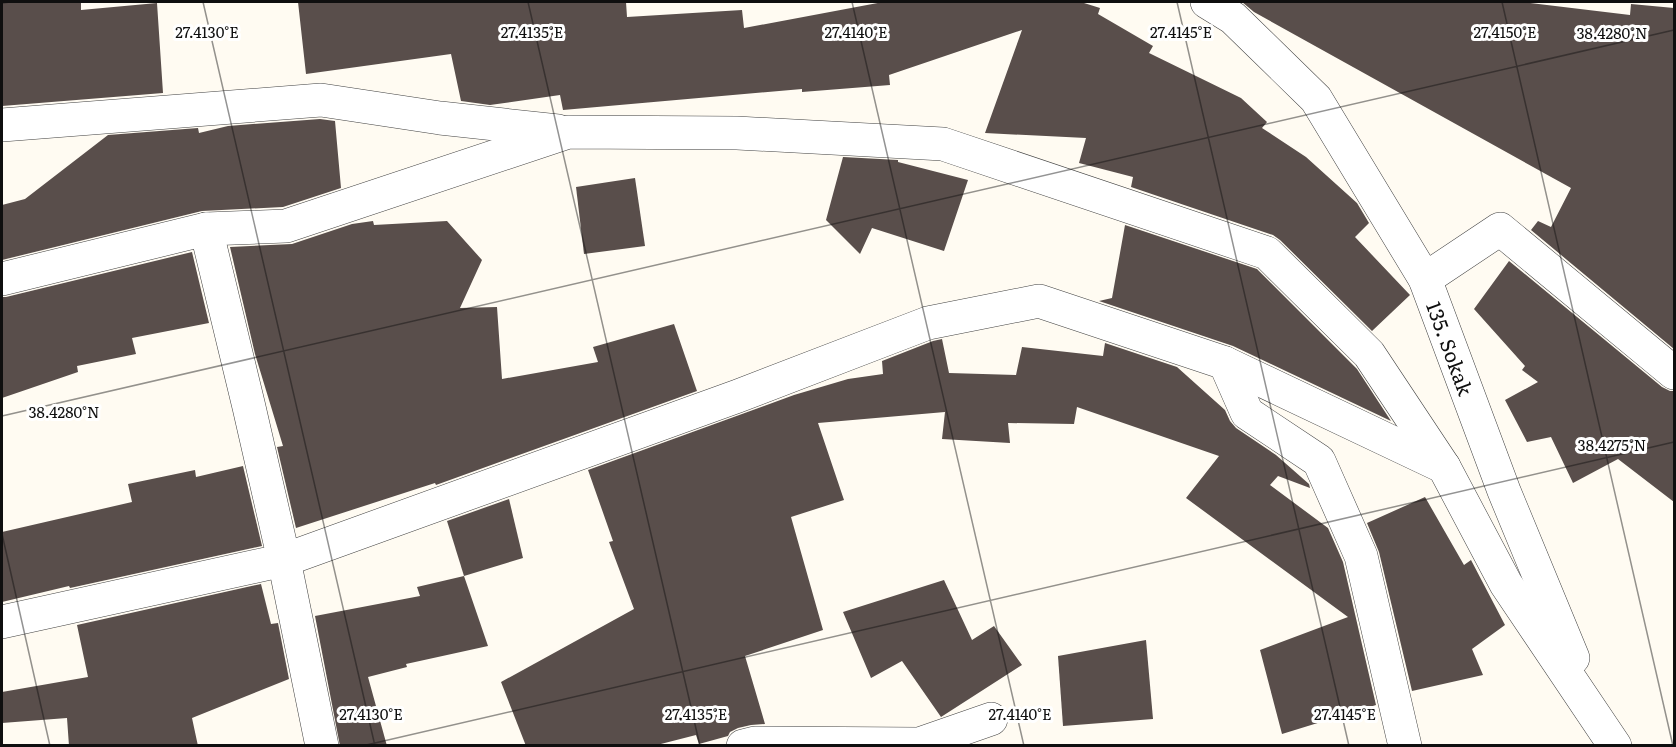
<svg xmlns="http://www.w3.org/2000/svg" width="1676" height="747" viewBox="0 0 1676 747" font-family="Literata,serif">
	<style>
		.building { fill: #594e4b }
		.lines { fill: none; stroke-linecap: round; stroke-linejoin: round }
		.minor-casing { stroke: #424242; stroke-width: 34 }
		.minor { stroke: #fff; stroke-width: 33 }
		.ticks { fill: none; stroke: #0f0f0f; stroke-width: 1.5; stroke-opacity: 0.45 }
		.labels { text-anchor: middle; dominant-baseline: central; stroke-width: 6; stroke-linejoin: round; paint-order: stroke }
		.street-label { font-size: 20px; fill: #0f0f0f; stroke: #fff }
		.ticks-label { font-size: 15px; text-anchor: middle; fill: #0f0f0f; stroke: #fff; stroke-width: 6; stroke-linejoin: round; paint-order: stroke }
	</style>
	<rect width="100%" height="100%" fill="#fffbf2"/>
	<g class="building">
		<polygon points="2,2 81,2 81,10 157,3 163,93 2,106"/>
		<polygon points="298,2 626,2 627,17 742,10 744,28 883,2 1083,2 1084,3 1100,8 1098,14 1153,46 1149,53 1241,98 1267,122 1262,128 1306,157 1357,203 1369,223 1355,237 1410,295 1372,331 1280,240 1273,235 1131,187 1133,177 1079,163 1086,138 985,133 1022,30 889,75 890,85 802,92 802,89 563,110 560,95 490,105 461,101 451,54 306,74"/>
		<polygon points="1242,2 1521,2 1630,15 1631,4 1674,8 1674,349 1531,230 1538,221 1551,227 1571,188 1254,12"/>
		<polygon points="320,119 335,121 341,188 283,207 202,211 2,260 2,205 25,199 108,135 198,128 199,133 228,126"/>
		<polygon points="843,157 898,160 898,162 968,180 944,251 872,228 860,254 826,220"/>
		<polygon points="635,178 645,246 584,254 576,187"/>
		<polygon points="373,221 374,225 447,221 482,260 460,308 497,307 502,379 598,362 593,347 674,324 697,391 436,485 435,483 296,528 277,447 283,446 255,354 230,247 292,244 352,224"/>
		<polygon points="1125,225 1257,269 1357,369 1391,421 1233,346 1099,301 1112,298"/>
		<polygon points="192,252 209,323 132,338 136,354 77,366 78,372 2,398 2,297 6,297"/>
		<polygon points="1509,261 1662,387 1670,391 1674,391 1674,502 1618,459 1573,483 1551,437 1527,442 1505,400 1538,382 1522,370 1525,366 1474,309"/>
		<polygon points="942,339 949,373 1016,375 1022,347 1103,356 1105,343 1177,367 1225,410 1230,421 1236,428 1276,455 1309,484 1310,488 1278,476 1270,485 1328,528 1343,562 1376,705 1282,734 1260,650 1348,617 1186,498 1219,456 1077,407 1074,424 1008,423 1010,443 942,439 945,412 818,423 844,500 791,517 823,630 745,656 765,724 751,725 738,728 730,732 728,736 699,744 696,735 653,746 526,746 501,682 634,609 609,542 613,541 588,470 794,395 848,379 883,374 882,361 933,341"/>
		<polygon points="243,466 262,546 70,588 69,586 2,602 2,532 132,502 128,484 195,470 196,477"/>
		<polygon points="1425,497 1464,565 1471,560 1505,625 1472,649 1483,675 1412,691 1379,552 1367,523"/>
		<polygon points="509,499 523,558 464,576 447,521"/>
		<polygon points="464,576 488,646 406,664 407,667 368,677 387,746 340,746 315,616 420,596 417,587"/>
		<polygon points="944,580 972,640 994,626 1022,665 941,717 902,661 871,678 843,612"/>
		<polygon points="261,584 271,624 278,623 289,679 192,718 198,746 69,746 67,718 2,723 2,692 88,677 77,625"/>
		<polygon points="1146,640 1153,719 1063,726 1058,656"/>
	</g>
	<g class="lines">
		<defs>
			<g id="minor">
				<polyline points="1207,2 1233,18 1316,99 1425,279 1504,491 1573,658"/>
				<polyline points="2,125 321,100 440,118 558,131"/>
				<polyline points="206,229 249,407 284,560 322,746"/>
				<polyline points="2,279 206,229 286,226 568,132 737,133 943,144 1267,253 1369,354 1444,467 1506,584 1615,746"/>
				<polyline points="1425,279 1500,229 1674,373"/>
				<polyline points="1225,363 1247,413 1319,461 1361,556 1405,746"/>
				<polyline points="2,622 284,560 738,396 928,323 1039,301 1225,363 1444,467"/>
				<polyline points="743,746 755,743 919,744 991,719"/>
			</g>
		</defs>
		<use href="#minor" class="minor-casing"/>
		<use href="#minor" class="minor"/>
	</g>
	<path class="ticks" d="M203,2L375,746M528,2L700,746M852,2L1024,746M1177,2L1349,746M1502,2L1673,746M2,3L10,2M2,416L1674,30M2,534L50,746M362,746L1674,442"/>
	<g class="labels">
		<g class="street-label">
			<text transform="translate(1451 348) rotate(70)">135. Sokak</text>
		</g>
	</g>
	<g class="ticks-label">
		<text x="207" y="38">27.4130°E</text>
		<text x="532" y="38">27.4135°E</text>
		<text x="856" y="38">27.4140°E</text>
		<text x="1181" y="38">27.4145°E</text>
		<text x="1505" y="38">27.4150°E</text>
		<text x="1612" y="39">38.4280°N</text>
		<text x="64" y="418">38.4280°N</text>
		<text x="1612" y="451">38.4275°N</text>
		<text x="371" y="720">27.4130°E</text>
		<text x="696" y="720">27.4135°E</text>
		<text x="1020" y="720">27.4140°E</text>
		<text x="1345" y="720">27.4145°E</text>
	</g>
	<rect width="1676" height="747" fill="none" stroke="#0f0f0f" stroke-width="6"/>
</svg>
